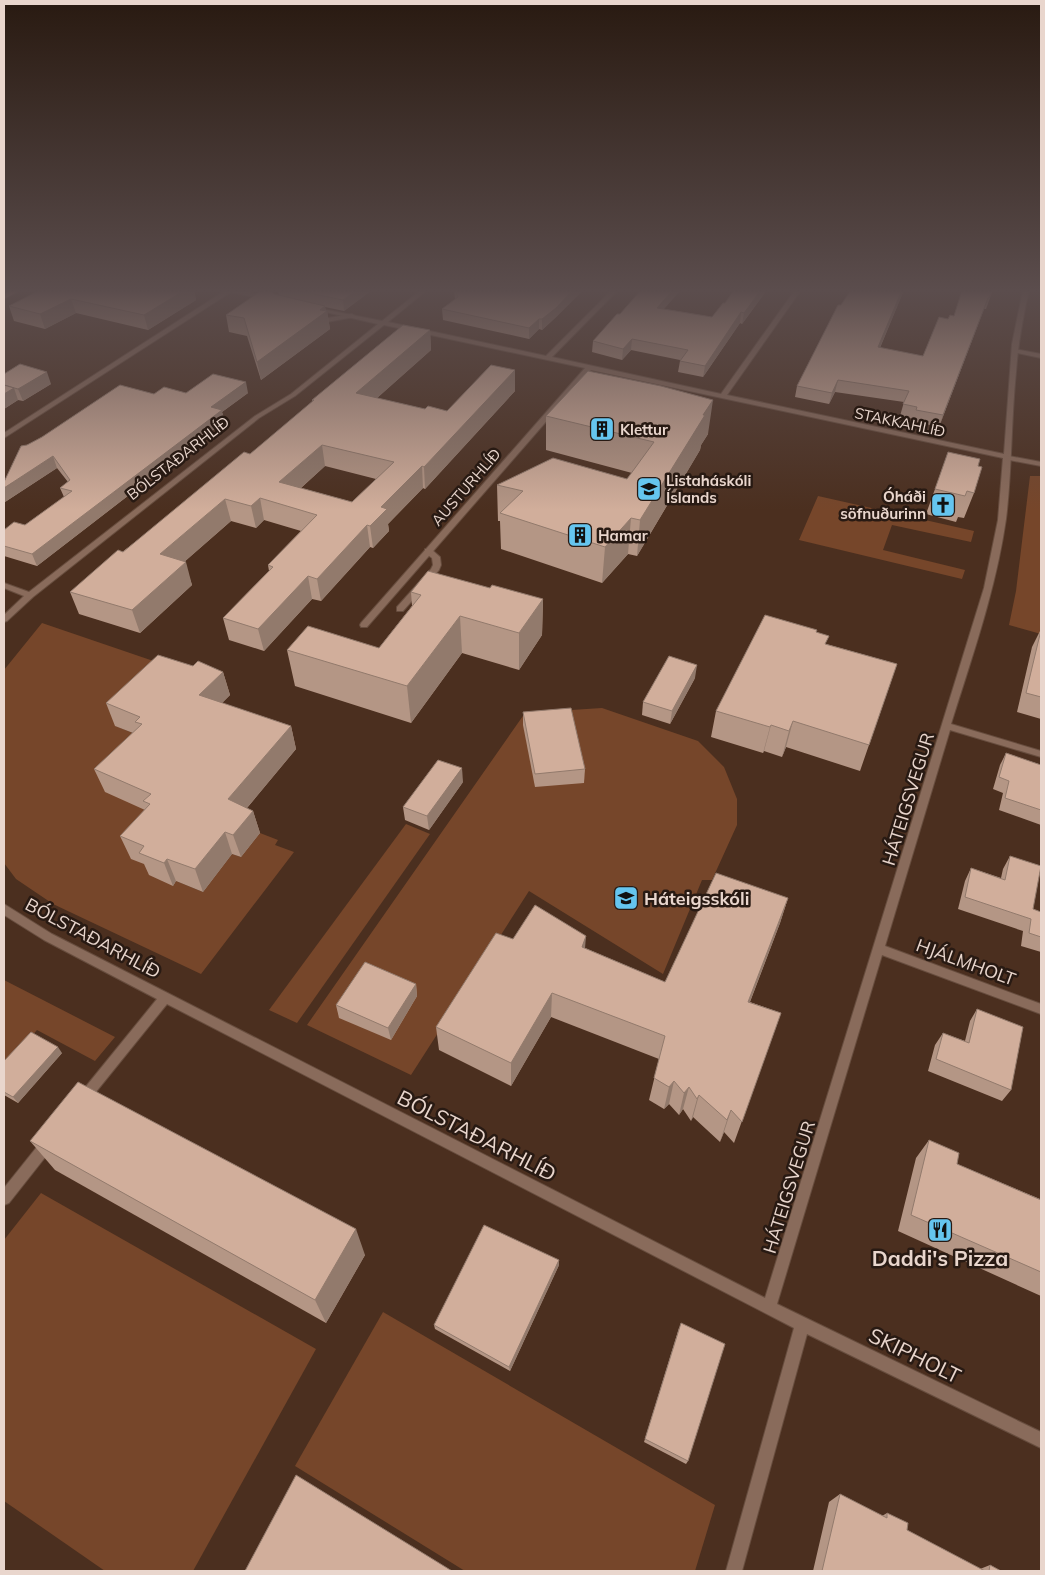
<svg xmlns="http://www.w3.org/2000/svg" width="1045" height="1575" viewBox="0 0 1045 1575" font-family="Mulish,sans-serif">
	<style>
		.green { fill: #76462a }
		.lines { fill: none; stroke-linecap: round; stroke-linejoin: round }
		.service-casing { stroke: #674d3e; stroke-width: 2 }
		.minor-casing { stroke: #674d3e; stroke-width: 2 }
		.trunk-casing { stroke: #674d3e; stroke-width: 2 }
		.service { fill: #896b5b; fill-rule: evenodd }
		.minor { fill: #896b5b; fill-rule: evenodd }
		.trunk { fill: #eaa884; fill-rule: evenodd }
		.wall { fill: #b49685; fill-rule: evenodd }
		.shaded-wall { fill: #927a6c }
		.building { fill: #d1ae9b; stroke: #927a6c; fill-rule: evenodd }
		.labels { text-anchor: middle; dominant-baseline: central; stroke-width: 5; stroke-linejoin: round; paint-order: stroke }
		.far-street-label { font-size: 15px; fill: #e9d6cd; stroke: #281a13 }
		.far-poi-label { font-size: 15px; font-weight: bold; fill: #e9d6cd; stroke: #281a13; text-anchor: start }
		.street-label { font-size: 18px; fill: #e9d6cd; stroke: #281a13 }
		.poi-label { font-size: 18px; font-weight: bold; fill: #e9d6cd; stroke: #281a13; text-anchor: start }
		.near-street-label { font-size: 21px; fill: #e9d6cd; stroke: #281a13 }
		.near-poi-label { font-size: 21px; font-weight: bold; fill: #e9d6cd; stroke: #281a13 }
	</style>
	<rect width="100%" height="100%" fill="#4b2f1f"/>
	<g class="green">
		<polygon points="1030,476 1041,476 1041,634 1009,625 1016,591"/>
		<polygon points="818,496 974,531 971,542 892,525 883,550 965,570 962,579 799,540"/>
		<polygon points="42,623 215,682 116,726 149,740 160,817 154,869 173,886 176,881 203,892 232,854 241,857 260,833 278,840 275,845 294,852 201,974 53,904 16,879 4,863 4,670"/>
		<polygon points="602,708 698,741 724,767 737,799 737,825 712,880 702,880 663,974 529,891 411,1075 307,1025 525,713"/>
		<polygon points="406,824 430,834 297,1023 269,1010"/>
		<polygon points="4,980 115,1037 95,1061 37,1030 4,1067"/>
		<polygon points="41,1193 316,1349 193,1571 105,1571 4,1501 4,1240"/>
		<polygon points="383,1312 715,1505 695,1571 465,1571 295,1466"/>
	</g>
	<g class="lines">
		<defs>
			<g id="service">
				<polygon points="352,314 355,316 354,317 327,322 313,317 316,315 327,318"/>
				<polygon points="1014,349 1041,354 1041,358 1012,352 1012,350"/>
				<polygon points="1004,455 1041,462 1041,466 1004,459"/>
				<polygon points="425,549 431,549 440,557 441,565 439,570 403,611 397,611 397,607 431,569 433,565 432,558 425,553"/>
			</g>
			<g id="minor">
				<polygon points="226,290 239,290 271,298 268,300 231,292 4,438 4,433"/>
				<path d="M421,290H427L388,322L546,356L612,290H618L552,357L721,394L795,290H801L727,395L1004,454L1012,344L1023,290H1029C1023,317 1018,344 1016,372C1011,421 1012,471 1006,519C996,589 972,657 951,724L1041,751V757L950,730L885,946L1041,1004V1014L882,955L777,1304L1041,1432V1448L807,1334L742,1571H726L794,1328L167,1004L87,1103L83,1105L79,1103L77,1099L79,1095L157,999L44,940L4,915V904L52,934L765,1298L984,588L998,520L1003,458L591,370L367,627H361L360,625L361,623L585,368L384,325L295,396L259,418L33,597L7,621L4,622V615L24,596L4,588V583L29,592L255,416L291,394L378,324L312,309V307L382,321Z"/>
				<polygon points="49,1136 54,1138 56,1142 54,1146 9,1203 4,1205 4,1188 44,1138"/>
			</g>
			<polygon id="trunk" points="12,290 21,290 4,299 4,294"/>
		</defs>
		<use href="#service" class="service-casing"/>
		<use href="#minor" class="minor-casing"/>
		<use href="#trunk" class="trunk-casing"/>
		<use href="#service" class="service"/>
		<use href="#minor" class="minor"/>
		<use href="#trunk" class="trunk"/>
	</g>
	<g class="wall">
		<polygon points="40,290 194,290 196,300 148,330 76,313 45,329 14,321 9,306"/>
		<polygon points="278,290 372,290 344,311 325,307 326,311 327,311 330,329 261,380 247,336 229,332 226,315 274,294 279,296"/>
		<polygon points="454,290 583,290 555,318 542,330 539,329 529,339 443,320 442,309 455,299"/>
		<polygon points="734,290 767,290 742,324 740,323 703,377 678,372 680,361 680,360 631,350 622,360 592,352 593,341 620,314 665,309 712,317 725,303"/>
		<polygon points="851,290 909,290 909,291 904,290 880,348 923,356 948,319 954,316 993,290 986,309 984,309 939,427 913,421 914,419 900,416 904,402 835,392 829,404 795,397 797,386 841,305"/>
		<path d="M430,330L431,350L377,398L425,409L447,411L515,370V391L425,489L423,488L388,524L389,531L373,548L370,547L321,601L312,599L264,651L229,640L223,618L269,571L268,565L301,531L264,520L256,528L231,521L184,562L192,585L140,633L79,614L70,592L250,454L312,402V400ZM325,466L376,479L352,502L301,488Z"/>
		<polygon points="4,374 51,384 23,401 18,400 4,409"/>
		<polygon points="186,393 248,393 222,412 225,421 37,566 4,556 4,530 25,525 64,497 60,488 68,482 57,468 5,502 27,445 154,394"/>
		<polygon points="546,416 708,434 701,445 700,450 637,556 628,554 602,583 501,549 500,521 498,521 497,485 627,479 632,473 546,450"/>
		<polygon points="978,466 974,493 964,518 958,517 956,522 926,514 935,489"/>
		<polygon points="490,588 543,599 542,635 519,670 462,653 411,723 295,686 287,650 379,648 412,606 411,592"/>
		<polygon points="1041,629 1041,719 1017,712 1032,647"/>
		<polygon points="817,632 826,644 897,664 860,771 786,747 782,757 764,751 763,753 711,737 716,711"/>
		<polygon points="193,666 223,672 230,695 222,703 291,726 296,749 247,808 253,811 260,833 241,857 232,854 203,892 176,881 173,886 149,875 144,864 131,859 120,836 145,810 105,792 94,769 133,733 115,726 106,703"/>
		<polygon points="695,678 670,724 642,715 643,702"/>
		<polygon points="523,712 585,769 584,783 535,787 523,725"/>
		<polygon points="1006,753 1041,765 1041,825 999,810 1003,793 993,789 1000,765"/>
		<polygon points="463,782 429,830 405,820 403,807"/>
		<polygon points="1010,856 1033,909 1041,912 1041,952 1021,946 1023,931 958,909 965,881 971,868 1001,878 1003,869"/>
		<polygon points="788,898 780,923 750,1002 781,1013 734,1143 724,1132 720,1142 693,1117 691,1121 683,1109 679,1115 669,1104 664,1109 649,1100 659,1059 551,1017 511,1086 439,1050 436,1027 513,939 585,948 665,982"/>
		<polygon points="416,984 417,996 391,1040 339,1018 336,1005"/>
		<polygon points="977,1009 1011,1090 1002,1101 928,1071 935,1045 943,1033 965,1041 970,1021"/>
		<polygon points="62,1053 18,1103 4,1095 4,1061"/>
		<polygon points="929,1140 957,1164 1040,1199 1041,1190 1041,1296 898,1231 916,1158"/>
		<polygon points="30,1141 365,1255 326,1323 55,1170"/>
		<polygon points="559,1265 510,1371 435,1329 434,1325"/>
		<polygon points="679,1328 688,1461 686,1464 644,1442"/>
		<polygon points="840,1494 882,1516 887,1513 907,1530 980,1569 990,1565 1001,1571 813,1571 829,1502"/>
	</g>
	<g class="shaded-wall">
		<polygon points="185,290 194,290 196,300 148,330 144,315"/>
		<polygon points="357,290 372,290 344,311 343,300"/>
		<polygon points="573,290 583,290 555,318 542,330 542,319"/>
		<polygon points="673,290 681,290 656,318 657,308"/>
		<polygon points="761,290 767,290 742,324 744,313"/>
		<polygon points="902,290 904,290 875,359 878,347"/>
		<polygon points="988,298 984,309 939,427 943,415"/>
		<polygon points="71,299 76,313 45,329 40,314"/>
		<polygon points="325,306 326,312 327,311 330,329 261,380 257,362"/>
		<polygon points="741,312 740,323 703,377 705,366"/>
		<polygon points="539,319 539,329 529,339 529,328"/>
		<polygon points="430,330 431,350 359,414 356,393"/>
		<polygon points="632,339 631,350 622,360 623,349"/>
		<polygon points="515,370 515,391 425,489 424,467"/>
		<polygon points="47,372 51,384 23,401 18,389"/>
		<polygon points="838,380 835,392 829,404 832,393"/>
		<polygon points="246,382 248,393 222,412 225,421 37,566 32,554 211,407"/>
		<polygon points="14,388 18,400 4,409 4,394"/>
		<polygon points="713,400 708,434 701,445 700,450 637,556 640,520 703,415"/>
		<polygon points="322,445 325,466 283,504 279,482"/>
		<polygon points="53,456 57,468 5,502 4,499 4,488"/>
		<polygon points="422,466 423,488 388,524 389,531 373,548 370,526 381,507"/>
		<polygon points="260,498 264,520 256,528 251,506"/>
		<polygon points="225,499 231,521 167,577 160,554"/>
		<polygon points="631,518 628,554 602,583 605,547"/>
		<polygon points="367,525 370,547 321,601 317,579"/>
		<polygon points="186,562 192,585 140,633 132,610"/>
		<polygon points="308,576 312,599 264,651 258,629"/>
		<polygon points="543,599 542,635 519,670 519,633"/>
		<polygon points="460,616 462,653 411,723 407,686"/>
		<polygon points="697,665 695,678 670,724 672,711"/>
		<polygon points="223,672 230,695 207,718 199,695"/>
		<polygon points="793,721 786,747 782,757 789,731"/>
		<polygon points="771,725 764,751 763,753 770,727"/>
		<polygon points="291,726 296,749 236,821 228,799"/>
		<polygon points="462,768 463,782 429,830 427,816"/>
		<polygon points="253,811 260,833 241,857 233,835"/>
		<polygon points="225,832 232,854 203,892 195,869"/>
		<polygon points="167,859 176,881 173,886 164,863"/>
		<polygon points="788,898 780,923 741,1025 748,1002"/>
		<polygon points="586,936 584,961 582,947"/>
		<polygon points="416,984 417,996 391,1040 388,1028"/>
		<polygon points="552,993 551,1017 511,1086 511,1063"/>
		<polygon points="58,1047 62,1053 18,1103 13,1097"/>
		<polygon points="674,1081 669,1104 664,1109 669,1087"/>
		<polygon points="689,1087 683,1109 679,1115 684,1093"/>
		<polygon points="699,1095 693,1117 691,1121 697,1099"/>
		<polygon points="731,1110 724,1132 720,1142 727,1120"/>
		<polygon points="356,1229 365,1255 326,1323 315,1300"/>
		<polygon points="559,1260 559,1265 510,1371 509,1367"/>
	</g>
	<g class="building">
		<polygon points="40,290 185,290 144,315 71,299 40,314 9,306"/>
		<polygon points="262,290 270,290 274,294 325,306 320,310 327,311 257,362 244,318 226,315"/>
		<polygon points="295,290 357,290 343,300"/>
		<polygon points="455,290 573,290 556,308 542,319 539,319 529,328 442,309 458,297"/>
		<polygon points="641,290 673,290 657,308 712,317 723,303 725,303 734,290 761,290 744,313 741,312 705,366 680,361 688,350 632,339 623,349 593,341 617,314 620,314"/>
		<polygon points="851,290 902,290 878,347 923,356 939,317 948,319 950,315 954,316 962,290 992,290 989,298 988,298 943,415 916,410 917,407 903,404 909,391 838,380 832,393 797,386 838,305 841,305"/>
		<path d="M403,325L430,330L356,393L425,409L428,406L447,411L491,365L515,370L424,467L422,466L381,507L387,509L370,526L367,525L317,579L308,576L258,629L223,618L273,567L268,565L317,515L260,498L251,506L225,499L160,554L186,562L132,610L70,592L118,550L123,552L244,452L250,454L314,400H312ZM322,445L394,462L352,502L279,482Z"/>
		<polygon points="20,364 47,372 18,389 4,385 4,374"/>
		<polygon points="588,371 661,386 713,400 703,415 705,415 640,520 631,518 605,547 500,513 523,491 497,485 553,458 627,479 654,442 546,416"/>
		<polygon points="213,374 246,382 211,407 222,410 32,554 4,546 4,530 14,522 25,525 72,491 60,488 70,480 53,456 4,488 4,482 21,446 27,445 42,437 120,385 154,394 164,387 186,393"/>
		<polygon points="4,385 14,388 4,394"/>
		<polygon points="948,452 980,459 978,466 982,467 974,493 967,491 965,496 935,489"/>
		<polygon points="428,571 490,588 492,585 543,599 519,633 460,616 407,686 287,650 308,626 379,648 421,595 411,592"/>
		<polygon points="765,615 817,630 816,632 829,636 825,644 897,664 869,745 793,721 789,731 771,725 770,727 716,711"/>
		<polygon points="1041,630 1041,697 1026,693"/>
		<polygon points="158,655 193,666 198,661 223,672 199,695 291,726 228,799 253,811 233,835 225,832 195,869 167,859 164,863 139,853 144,846 120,836 150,804 143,801 151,794 94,769 142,724 135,722 140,717 106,703"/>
		<polygon points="669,656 697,665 672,711 643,702"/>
		<polygon points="571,708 585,769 535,774 523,712"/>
		<polygon points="1006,753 1041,765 1041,810 1005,798 1009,781 999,777"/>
		<polygon points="438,760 462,768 427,816 403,807"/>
		<polygon points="1010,856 1041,866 1033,909 1041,912 1041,937 1029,933 1031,919 965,897 971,868 1005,880"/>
		<polygon points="716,873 788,898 748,1002 781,1013 742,1122 731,1110 727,1120 699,1095 697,1099 689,1087 684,1093 674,1081 669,1087 654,1078 665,1036 552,993 511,1063 436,1027 496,933 513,939 535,905 586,936 582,947 665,982"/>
		<polygon points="365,962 416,984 388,1028 336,1005"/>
		<polygon points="977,1009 1023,1027 1011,1090 936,1059 943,1033 969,1043"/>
		<polygon points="31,1032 58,1047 13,1097 4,1092 4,1061"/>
		<polygon points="78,1082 356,1229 315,1300 30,1141"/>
		<polygon points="929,1140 959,1153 957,1164 1041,1200 1041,1272 911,1215"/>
		<polygon points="484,1225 559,1260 509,1367 434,1325"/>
		<polygon points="681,1323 725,1344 688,1461 645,1439"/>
		<polygon points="296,1475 452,1571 245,1571"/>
		<polygon points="840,1494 887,1518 887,1513 908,1523 907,1530 985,1571 822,1571"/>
		<polygon points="990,1565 1001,1571 989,1571"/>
	</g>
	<linearGradient id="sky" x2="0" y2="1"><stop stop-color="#291a11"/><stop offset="0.57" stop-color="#5b4d4d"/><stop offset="1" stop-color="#5b4d4d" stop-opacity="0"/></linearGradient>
	<rect width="1045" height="510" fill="url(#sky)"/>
	<defs>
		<symbol id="building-square" viewBox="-11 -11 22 22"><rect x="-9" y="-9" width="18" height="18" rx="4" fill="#65c5ef" stroke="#281a13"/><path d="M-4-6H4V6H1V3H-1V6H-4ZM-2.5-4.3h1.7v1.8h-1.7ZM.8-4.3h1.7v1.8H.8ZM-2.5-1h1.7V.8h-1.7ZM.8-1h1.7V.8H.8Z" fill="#111"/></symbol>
		<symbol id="university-square" viewBox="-11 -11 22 22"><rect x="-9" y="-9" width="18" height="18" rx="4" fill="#65c5ef" stroke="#281a13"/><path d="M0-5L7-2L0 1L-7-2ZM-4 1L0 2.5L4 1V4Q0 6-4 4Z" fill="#111"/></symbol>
		<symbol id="church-square" viewBox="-11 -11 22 22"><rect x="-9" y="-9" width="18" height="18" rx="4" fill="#65c5ef" stroke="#281a13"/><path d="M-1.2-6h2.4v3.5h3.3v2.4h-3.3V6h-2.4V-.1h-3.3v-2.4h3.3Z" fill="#111"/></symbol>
		<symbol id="school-square" viewBox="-11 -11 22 22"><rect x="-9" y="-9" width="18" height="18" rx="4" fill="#65c5ef" stroke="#281a13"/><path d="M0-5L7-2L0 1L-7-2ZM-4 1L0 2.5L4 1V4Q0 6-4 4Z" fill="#111"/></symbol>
		<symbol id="restaurant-square" viewBox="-11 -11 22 22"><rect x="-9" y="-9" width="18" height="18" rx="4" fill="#65c5ef" stroke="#281a13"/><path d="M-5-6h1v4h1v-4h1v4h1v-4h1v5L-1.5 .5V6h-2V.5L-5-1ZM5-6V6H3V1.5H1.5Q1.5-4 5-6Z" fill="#111"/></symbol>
	</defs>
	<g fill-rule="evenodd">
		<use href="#building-square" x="588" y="415" width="28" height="28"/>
		<use href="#university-square" x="635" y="475" width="28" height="28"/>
		<use href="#church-square" x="929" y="491" width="28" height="28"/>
		<use href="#building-square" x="566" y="521" width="28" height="28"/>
		<use href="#school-square" x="612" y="884" width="28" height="28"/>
		<use href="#restaurant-square" x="926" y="1216" width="28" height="28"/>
	</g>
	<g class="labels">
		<g class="far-street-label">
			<text transform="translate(900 422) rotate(12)">STAKKAHLÍÐ</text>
			<text transform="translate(178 458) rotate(-38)">BÓLSTAÐARHLÍÐ</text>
			<text transform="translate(466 487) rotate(-49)">AUSTURHLÍÐ</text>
		</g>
		<g class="far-poi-label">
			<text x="620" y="429">Klettur</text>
			<text x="666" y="480">Listaháskóli<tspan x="666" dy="17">Íslands</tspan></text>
			<text x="926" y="496" text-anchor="end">Óháði<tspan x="926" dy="17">söfnuðurinn</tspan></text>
			<text x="598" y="535">Hamar</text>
		</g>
		<g class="street-label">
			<text transform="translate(908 799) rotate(-73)">HÁTEIGSVEGUR</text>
			<text transform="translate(93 938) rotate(28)">BÓLSTAÐARHLÍÐ</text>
			<text transform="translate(966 962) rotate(20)">HJÁLMHOLT</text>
			<text transform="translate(789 1187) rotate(-73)">HÁTEIGSVEGUR</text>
		</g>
		<g class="poi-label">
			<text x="644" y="898">Háteigsskóli</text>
		</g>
		<g class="near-street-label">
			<text transform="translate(477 1135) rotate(27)">BÓLSTAÐARHLÍÐ</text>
			<text transform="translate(915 1355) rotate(26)">SKIPHOLT</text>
		</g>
		<g class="near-poi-label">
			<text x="940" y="1258">Daddi's Pizza</text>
		</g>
	</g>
	<rect width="1045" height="1575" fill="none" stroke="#e9d6cd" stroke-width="10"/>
</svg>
